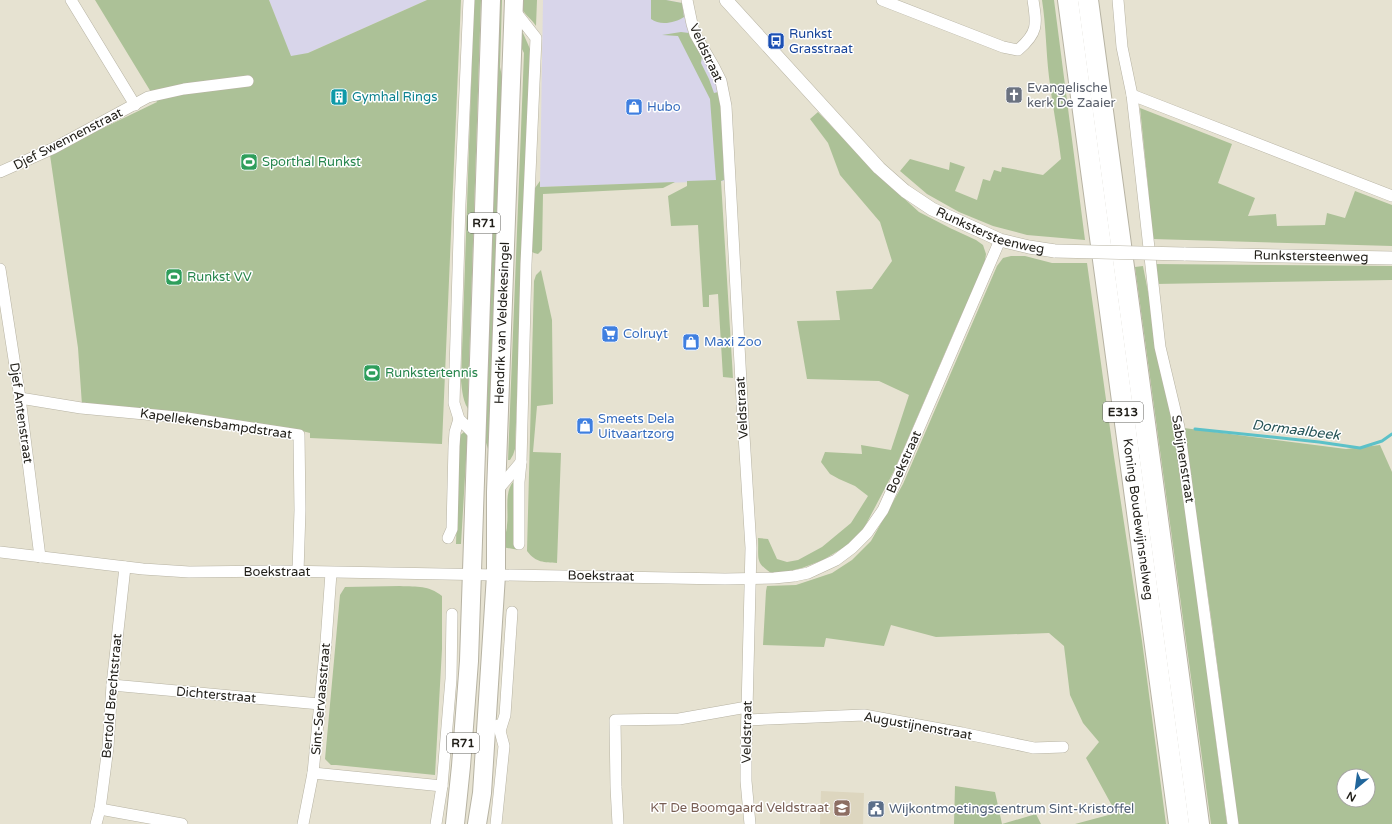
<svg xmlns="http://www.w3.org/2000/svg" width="1392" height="824" viewBox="0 0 1392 824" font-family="'Varela Round',sans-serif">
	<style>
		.commercial { fill: #d8d5ea }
		.built { fill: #ddd6bf }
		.green { fill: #acc197; fill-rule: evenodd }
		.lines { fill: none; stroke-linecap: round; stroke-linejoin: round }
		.stream { stroke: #5cc1c8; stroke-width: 3 }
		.minor-casing { stroke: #b7b3a3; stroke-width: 12 }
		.tertiary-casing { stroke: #b7b3a3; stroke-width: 14 }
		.trunk-casing { stroke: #b7b3a3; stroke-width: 20 }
		.motorway-casing { stroke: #b7b3a3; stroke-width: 22 }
		.minor { stroke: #fff; stroke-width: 11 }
		.tertiary { stroke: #fff; stroke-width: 13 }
		.trunk { stroke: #fff; stroke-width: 18 }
		.motorway { stroke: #fff; stroke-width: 20 }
		.tertiary-bridge-casing { stroke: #b7b3a3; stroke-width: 14; stroke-linecap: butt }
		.tertiary-bridge { stroke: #fff; stroke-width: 13 }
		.labels { text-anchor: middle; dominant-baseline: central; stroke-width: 3; stroke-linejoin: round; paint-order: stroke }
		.shield { fill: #fff; stroke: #63625d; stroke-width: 1 }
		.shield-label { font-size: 12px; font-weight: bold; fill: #201e18 }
		.transit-label { font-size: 13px; fill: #164399; stroke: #fff; text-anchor: start }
		.street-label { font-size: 13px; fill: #201e18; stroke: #fff }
		.worship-label { font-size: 13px; fill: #5b616d; stroke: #fff; text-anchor: start }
		.culture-label { font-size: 13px; fill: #0d838f; stroke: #fff; text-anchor: start }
		.shop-label { font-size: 13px; fill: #366cbe; stroke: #fff; text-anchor: start }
		.leisure-label { font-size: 13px; fill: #27864d; stroke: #fff; text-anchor: start }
		.education-label { font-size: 13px; fill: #785e54; stroke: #fff; text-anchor: end }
		.service-label { font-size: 13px; fill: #4e5e75; stroke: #fff; text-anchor: start }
		.water-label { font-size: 14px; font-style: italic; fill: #285558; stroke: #fff }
	</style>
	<rect width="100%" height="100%" fill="#e6e2d1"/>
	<g class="commercial">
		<polygon points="269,0 427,0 308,53 291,58"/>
		<polygon points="543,0 666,0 682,3 685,19 689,31 713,74 723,104 725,181 540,187"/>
	</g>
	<polygon class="built" points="821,791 864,793 863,824 820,824"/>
	<g class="green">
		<polygon points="95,0 269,0 291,56 308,53 427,0 461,0 442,444 310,438 310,433 290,428 184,415 82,405 78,348 50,155 70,144 157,102"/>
		<path d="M474,0H481L468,395L470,411C463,404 462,390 461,381Z"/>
		<polygon points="497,0 502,0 500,67 505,91 489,521 486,521 488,449 484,436"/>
		<path d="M520,0H537L536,26C529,15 521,14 520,0Z"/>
		<path d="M651,0H666L682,3L684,17C675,23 660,26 651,19Z"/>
		<path d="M1042,0H1054L1085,240L1027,235L993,226L959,212L927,194L900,171L910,159L949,170L950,162L965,167L955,191L977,200L983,179L990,181L994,170L1001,172L1002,167L1043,175L1061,159C1058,132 1052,104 1049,77C1046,51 1046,26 1042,0Z"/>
		<polygon points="520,31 523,33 530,49 515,449 513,455 510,460 508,460 524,53 519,43"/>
		<polygon points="681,32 689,33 702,56 701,63 709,79 714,93 718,92 721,105 724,180 721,181 733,378 723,377 718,294 709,295 709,307 703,307 698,225 671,226 668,196 687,186 687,181 716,180 710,99 678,36 662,35"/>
		<polygon points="1140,108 1232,144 1218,183 1255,198 1248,216 1276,214 1277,226 1325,225 1327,213 1345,218 1355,191 1392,205 1392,246 1152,239 1148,186"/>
		<path d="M818,112L876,173L919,212L950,228L976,240L983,245L986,254L984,267L957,325L894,471L863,530L848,545L823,560L802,568L774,575C754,562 759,560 758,538L768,539L777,559L787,562L798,560L822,547L851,523L868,496L855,486L839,479L830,474L821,462L825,452L862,454L861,445L891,450L909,395L879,381L807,379L797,321L840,320L836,291L872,289L892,261L880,222L840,175L828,143L810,119Z"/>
		<polygon points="540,181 540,187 675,182 663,188 543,194 542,250 538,254 534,253 531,251 535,188"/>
		<polygon points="1011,256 1025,256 1052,263 1087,263 1114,457 1142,641 1166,824 1075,824 1116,813 1086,758 1099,742 1083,723 1070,695 1064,646 1049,633 936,637 891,625 884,646 826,638 824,647 763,645 766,591 767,586 796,585 832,573 852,560 871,541 903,484 997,266 1003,258"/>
		<polygon points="1152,264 1392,266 1392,280 1155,284"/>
		<polygon points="1143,266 1174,425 1227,824 1211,824 1135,267"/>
		<path d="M541,270L552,320L553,404L537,406L533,452L561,453L557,563C544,562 536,563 527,551L534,281L536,275Z"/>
		<path d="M1184,428L1346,449L1380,445L1392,472V824H1238L1212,624ZM1344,776H1368V800H1344Z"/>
		<polygon points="464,432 467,432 469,438 467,443 461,544 456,544 459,436"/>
		<path d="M513,482H515L513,545L520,546L519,550L502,547C503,539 507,533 507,525C509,512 504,493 513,482Z"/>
		<path d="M400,586C418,587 428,585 442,596V649L435,775L336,765H331L325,759L340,595L345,587Z"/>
		<polygon points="955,786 995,792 1002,824 1036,814 1041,824 954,824"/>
	</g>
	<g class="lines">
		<polyline class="stream" points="1195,429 1319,442 1360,448 1382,441 1392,434"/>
		<defs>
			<g id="minor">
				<polyline points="71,0 135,105"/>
				<polyline points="469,0 460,204 454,403 459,419 477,437"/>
				<polyline points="687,0 692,24 695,34 714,67 721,81 726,106 743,419 751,548 746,750 746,781 750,824"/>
				<path d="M882,0L1003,47L1018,50C1038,33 1037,25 1033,0"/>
				<polyline points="1118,0 1122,47 1132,95 1160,347 1179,427 1233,824"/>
				<polyline points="514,10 536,38 526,264 521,462 519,482 519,544"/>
				<polyline points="1132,95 1392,196"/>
				<polyline points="0,172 54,148 148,97 184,89 248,81"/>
				<polyline points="0,269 20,398 40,557"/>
				<polyline points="20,398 81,408 187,418 299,435 300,510 298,572"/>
				<polyline points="496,492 521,462"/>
				<polyline points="448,538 452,529 454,446 455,432 459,419"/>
				<polyline points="0,552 143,569 189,572 281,571 725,579 774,578 794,576 808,573 836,560 852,548 867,533 883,510 897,479 1000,240"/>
				<polyline points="112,685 320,704"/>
				<polyline points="747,720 864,715 962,733 1034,748 1063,747"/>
				<polyline points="500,731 505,715 512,612"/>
				<polyline points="313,773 442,786"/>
				<polyline points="100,809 182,824"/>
				<polyline points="96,824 100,809 108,747 112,685 125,567"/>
				<polyline points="303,824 313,773 326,642 331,573"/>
				<polyline points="436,824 442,786 451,679 452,614"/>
				<polyline points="496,824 504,746 500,731 498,725"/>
				<polyline points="618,824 616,787 615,720 679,719 747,707"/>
			</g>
			<g id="tertiary">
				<path id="s1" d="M726,0L879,168L905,191L932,209L1000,240L1029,247L1055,251"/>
				<path id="s2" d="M1184,254L1392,258"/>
			</g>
			<g id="trunk">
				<polyline points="455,824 461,766 469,661 491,0"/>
				<path id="s3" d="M477,824L482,793L496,575V492L514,0"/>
			</g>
			<g id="motorway">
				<path id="s4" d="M1068,0L1179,824"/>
				<polyline points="1088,0 1199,824"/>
			</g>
		</defs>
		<use href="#minor" class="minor-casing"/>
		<use href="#tertiary" class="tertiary-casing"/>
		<use href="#trunk" class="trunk-casing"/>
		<use href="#motorway" class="motorway-casing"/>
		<use href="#minor" class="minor"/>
		<use href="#tertiary" class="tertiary"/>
		<use href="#trunk" class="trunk"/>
		<use href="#motorway" class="motorway"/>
		<defs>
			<polyline id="tertiary-bridge" points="1055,251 1184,254"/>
		</defs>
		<use href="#tertiary-bridge" class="tertiary-bridge-casing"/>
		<use href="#tertiary-bridge" class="tertiary-bridge"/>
	</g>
	<defs>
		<symbol id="bus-square" viewBox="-11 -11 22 22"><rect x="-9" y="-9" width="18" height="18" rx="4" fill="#1a4fb4" stroke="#fff"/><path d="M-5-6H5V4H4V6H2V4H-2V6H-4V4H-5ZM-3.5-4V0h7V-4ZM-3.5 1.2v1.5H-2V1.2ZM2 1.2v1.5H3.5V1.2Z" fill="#fff"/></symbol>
		<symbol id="church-square" viewBox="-11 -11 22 22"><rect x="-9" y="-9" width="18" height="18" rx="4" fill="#6b7280" stroke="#fff"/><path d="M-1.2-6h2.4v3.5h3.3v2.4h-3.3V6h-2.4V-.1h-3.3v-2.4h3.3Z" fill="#fff"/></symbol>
		<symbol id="building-square" viewBox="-11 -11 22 22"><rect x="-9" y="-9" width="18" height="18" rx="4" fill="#0f9aa8" stroke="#fff"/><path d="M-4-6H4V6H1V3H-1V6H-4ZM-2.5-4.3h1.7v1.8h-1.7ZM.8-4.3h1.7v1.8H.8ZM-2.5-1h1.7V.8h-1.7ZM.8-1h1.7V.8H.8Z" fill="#fff"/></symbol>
		<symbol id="shop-square" viewBox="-11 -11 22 22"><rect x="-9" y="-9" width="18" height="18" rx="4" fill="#3f7fe0" stroke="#fff"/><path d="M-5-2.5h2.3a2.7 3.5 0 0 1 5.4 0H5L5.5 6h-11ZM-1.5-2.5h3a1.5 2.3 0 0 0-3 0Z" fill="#fff"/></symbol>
		<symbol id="stadium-square" viewBox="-11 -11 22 22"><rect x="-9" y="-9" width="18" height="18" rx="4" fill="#2e9e5b" stroke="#fff"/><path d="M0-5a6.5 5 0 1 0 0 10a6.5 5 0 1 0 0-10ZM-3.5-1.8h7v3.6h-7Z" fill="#fff"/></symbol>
		<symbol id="supermarket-square" viewBox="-11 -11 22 22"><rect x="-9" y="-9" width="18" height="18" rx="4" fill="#3f7fe0" stroke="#fff"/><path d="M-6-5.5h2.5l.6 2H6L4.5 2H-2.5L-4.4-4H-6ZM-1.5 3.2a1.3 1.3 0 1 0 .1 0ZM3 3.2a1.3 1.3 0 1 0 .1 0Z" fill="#fff"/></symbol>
		<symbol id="school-square" viewBox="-11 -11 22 22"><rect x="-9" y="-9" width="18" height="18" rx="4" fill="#8d6e63" stroke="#fff"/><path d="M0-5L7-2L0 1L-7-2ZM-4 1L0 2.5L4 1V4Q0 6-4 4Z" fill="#fff"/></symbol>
		<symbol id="civic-square" viewBox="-11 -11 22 22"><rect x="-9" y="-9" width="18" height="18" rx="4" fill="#5c6f8a" stroke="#fff"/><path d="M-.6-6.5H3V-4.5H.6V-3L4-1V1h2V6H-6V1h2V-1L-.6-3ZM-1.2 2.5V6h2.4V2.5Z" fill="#fff"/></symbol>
	</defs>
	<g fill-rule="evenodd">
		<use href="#bus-square" x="766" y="31" width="20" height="20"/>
		<use href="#church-square" x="1004" y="85" width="20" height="20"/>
		<use href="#building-square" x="329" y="87" width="20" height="20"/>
		<use href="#shop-square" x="624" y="97" width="20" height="20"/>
		<use href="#stadium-square" x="239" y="152" width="20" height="20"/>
		<use href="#stadium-square" x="164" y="267" width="20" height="20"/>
		<use href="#supermarket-square" x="600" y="324" width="20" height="20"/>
		<use href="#shop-square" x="681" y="332" width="20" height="20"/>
		<use href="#stadium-square" x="362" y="363" width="20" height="20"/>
		<use href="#shop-square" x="575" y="416" width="20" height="20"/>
		<use href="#school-square" x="832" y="798" width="20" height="20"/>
		<use href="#civic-square" x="866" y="799" width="20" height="20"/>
	</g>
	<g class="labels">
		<g class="shield">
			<rect x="468" y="213" width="32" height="20" rx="3"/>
			<rect x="1103" y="402" width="40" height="20" rx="3"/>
			<rect x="447" y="733" width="32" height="20" rx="3"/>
		</g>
		<g class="shield-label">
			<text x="484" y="223">R71</text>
			<text x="1123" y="412">E313</text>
			<text x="463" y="743">R71</text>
		</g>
		<g class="transit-label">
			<text x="789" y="34">Runkst<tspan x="789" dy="15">Grasstraat</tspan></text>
		</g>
		<g class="street-label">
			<text transform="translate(706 53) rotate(65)">Veldstraat</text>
			<text transform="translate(68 139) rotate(-27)">Djef Swennenstraat</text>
			<text stroke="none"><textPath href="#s1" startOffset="357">Runkstersteenweg</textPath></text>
			<text stroke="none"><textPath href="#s2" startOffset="127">Runkstersteenweg</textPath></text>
			<text stroke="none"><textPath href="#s3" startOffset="502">Hendrik van Veldekesingel</textPath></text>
			<text transform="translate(742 408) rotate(-93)">Veldstraat</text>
			<text transform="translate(21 413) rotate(82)">Djef Antenstraat</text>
			<text transform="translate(216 424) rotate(8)">Kapellekensbampdstraat</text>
			<text transform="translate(1183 459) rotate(81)">Sabijnenstraat</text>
			<text transform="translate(904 462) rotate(-66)">Boekstraat</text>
			<text stroke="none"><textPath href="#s4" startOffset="524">Koning Boudewijnsnelweg</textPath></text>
			<text x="277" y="572">Boekstraat</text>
			<text transform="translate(601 576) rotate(1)">Boekstraat</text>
			<text transform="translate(216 695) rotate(5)">Dichterstraat</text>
			<text transform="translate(112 696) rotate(-85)">Bertold Brechtstraat</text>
			<text transform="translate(321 699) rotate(-85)">Sint-Servaasstraat</text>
			<text transform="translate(918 726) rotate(10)">Augustijnenstraat</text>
			<text transform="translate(747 732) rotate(-89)">Veldstraat</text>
		</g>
		<g class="worship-label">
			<text x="1027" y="88">Evangelische<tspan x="1027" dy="15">kerk De Zaaier</tspan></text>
		</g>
		<g class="culture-label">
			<text x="352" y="97">Gymhal Rings</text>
		</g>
		<g class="shop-label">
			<text x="647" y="107">Hubo</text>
			<text x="623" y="334">Colruyt</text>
			<text x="704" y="342">Maxi Zoo</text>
			<text x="598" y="419">Smeets Dela<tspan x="598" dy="15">Uitvaartzorg</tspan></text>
		</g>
		<g class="leisure-label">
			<text x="262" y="162">Sporthal Runkst</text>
			<text x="187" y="277">Runkst VV</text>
			<text x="385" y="373">Runkstertennis</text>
		</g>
		<g class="education-label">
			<text x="829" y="808">KT De Boomgaard Veldstraat</text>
		</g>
		<g class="service-label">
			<text x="889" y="809">Wijkontmoetingscentrum Sint-Kristoffel</text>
		</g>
		<g class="water-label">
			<text transform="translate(1296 430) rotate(7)">Dormaalbeek</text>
		</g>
	</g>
	<g transform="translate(1356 788) rotate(209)"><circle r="19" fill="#ffffff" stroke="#a6a5a3"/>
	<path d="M0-3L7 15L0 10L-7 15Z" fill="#21669b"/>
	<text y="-6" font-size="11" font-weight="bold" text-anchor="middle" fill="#201e18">N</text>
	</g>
</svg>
